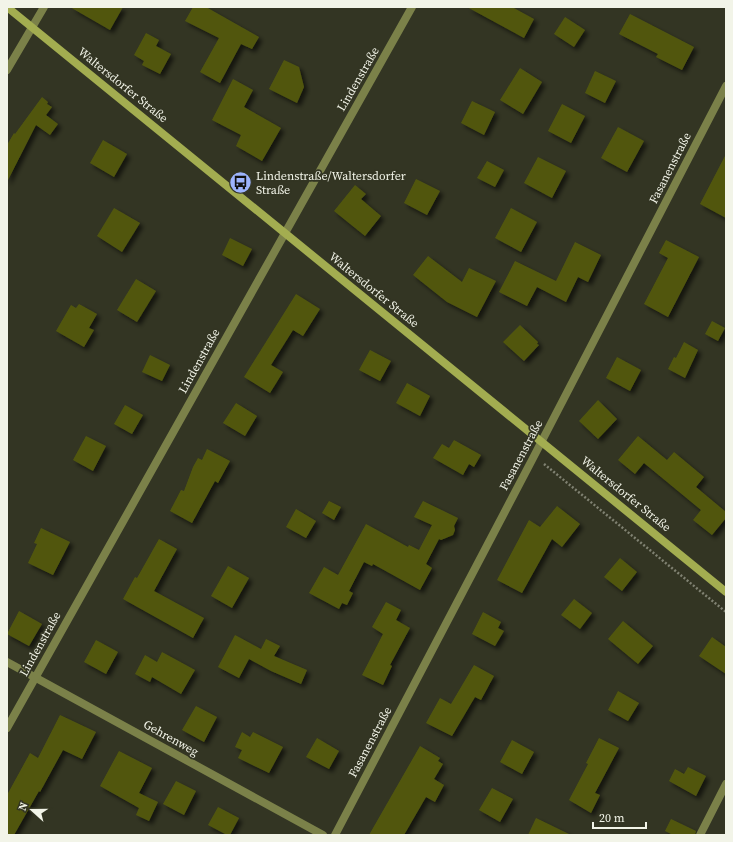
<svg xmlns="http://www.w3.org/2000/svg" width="733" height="842" viewBox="0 0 733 842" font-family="'Source Serif 4',serif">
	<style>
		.building { fill: #51570f; filter: url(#shadow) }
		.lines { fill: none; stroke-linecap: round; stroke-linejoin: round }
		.path { stroke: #808272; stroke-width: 2.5; stroke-dasharray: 2 2; stroke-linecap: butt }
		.street { stroke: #7b8149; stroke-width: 8 }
		.secondary { stroke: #a3ad50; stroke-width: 8 }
		.labels { text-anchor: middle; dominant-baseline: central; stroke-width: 3.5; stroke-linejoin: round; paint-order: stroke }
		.street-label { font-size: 12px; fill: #f2f4e8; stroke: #333523 }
		.poi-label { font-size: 12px; fill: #f2f4e8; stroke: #333523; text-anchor: start }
	</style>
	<defs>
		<filter id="shadow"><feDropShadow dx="3.5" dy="3.5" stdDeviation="2" flood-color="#0009"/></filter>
	</defs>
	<rect width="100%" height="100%" fill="#333523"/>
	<g class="building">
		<polygon points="70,7 123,7 110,30"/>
		<polygon points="193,7 206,7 259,37 252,49 241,44 220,83 200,72 219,38 185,21"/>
		<polygon points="467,7 512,7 534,19 524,38"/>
		<polygon points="630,14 694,47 682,70 656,57 658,54 619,34"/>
		<polygon points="565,17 585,30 574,47 554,34"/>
		<polygon points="146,33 159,40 156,46 171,54 160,74 142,65 144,61 134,55"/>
		<polygon points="284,60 299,67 304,87 297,103 269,89"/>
		<polygon points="520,68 542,82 523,114 500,100"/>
		<polygon points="595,71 616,81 605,103 585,93"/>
		<polygon points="233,79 253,90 244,107 281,128 262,161 236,146 241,135 212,120"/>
		<polygon points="42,97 48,102 47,104 52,107 46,115 58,124 50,135 36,125 7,182 7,145 14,133 15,134"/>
		<polygon points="472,101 495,112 484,135 461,123"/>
		<polygon points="562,104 585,116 571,143 548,131"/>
		<polygon points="618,127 644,141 627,172 601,158"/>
		<polygon points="103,140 127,154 114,177 90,163"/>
		<polygon points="726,154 726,218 700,204"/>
		<polygon points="538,157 566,171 552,198 524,183"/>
		<polygon points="487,161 504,170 495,187 477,178"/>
		<polygon points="416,179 440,191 427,215 404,203"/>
		<polygon points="355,185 366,194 361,199 381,216 365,236 334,211"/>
		<polygon points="114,208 140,223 122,252 97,236"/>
		<polygon points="511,208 537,222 521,252 495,238"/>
		<polygon points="230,238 252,249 243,266 222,255"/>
		<polygon points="666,240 699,257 668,317 644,304 668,258 659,253"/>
		<polygon points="575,242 601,255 588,282 578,277 566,302 537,287 527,306 499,292 515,261 556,281"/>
		<polygon points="428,256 462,282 469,268 496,281 477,317 447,302 413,275"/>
		<polygon points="136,279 156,291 137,322 117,310"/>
		<polygon points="296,294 320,309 303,336 293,330 271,365 283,372 270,393 244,377"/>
		<polygon points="79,304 97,314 89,328 94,330 84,347 56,331 71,305 76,308"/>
		<polygon points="712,321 725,328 718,341 705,334"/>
		<polygon points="520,325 538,342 537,344 539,345 524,361 503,342"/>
		<polygon points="684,342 698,350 685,378 668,369 674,357 676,358"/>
		<polygon points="370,350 391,361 380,381 359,370"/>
		<polygon points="150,355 170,365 162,381 142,372"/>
		<polygon points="617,357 641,370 630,391 606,378"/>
		<polygon points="407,383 430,396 420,416 396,403"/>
		<polygon points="598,400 617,419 598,439 579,421"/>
		<polygon points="236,403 257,416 245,436 223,423"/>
		<polygon points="125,405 143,415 132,434 114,424"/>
		<polygon points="86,436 106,446 93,471 73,460"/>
		<polygon points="638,436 667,460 674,452 704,477 696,487 726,512 726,518 712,535 693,520 701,510 644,463 635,474 618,460"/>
		<polygon points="454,440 481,455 474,467 469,464 463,475 433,458 442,444 449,448"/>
		<polygon points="207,449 230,461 218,483 215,481 192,523 170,511 181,490 184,491 193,467 198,458 202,460"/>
		<polygon points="329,501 341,507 334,520 322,513"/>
		<polygon points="423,501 458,518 454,526 455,530 453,535 441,540 439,539 426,564 432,568 420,590 373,564 372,566 364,562 349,591 353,593 347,605 342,603 339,609 309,593 324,567 338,575 366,524 408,547 409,545 419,550 432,525 414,517"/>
		<polygon points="557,506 580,524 562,547 552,539 522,593 497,580 529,520 540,527"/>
		<polygon points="296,509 316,521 306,538 286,527"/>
		<polygon points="41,528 70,542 53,575 28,563 37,544 34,543"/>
		<polygon points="159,539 177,549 154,591 204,618 193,638 123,599 135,577 137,578"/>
		<polygon points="620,558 637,572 622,591 604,577"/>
		<polygon points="228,566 249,578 232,608 211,596"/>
		<polygon points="574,599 592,613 580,629 561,615"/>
		<polygon points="386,602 401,610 396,620 410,628 390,665 392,666 383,685 362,675 383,634 372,627"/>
		<polygon points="19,611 42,624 29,646 7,634"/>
		<polygon points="483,612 501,622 498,628 504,631 495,646 472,634"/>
		<polygon points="623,621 653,646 638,664 608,639"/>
		<polygon points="235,635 261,649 266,639 280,646 274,656 307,670 301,684 271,671 249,659 239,678 218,667"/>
		<polygon points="712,637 726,647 726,674 699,656"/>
		<polygon points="96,640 118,652 106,674 84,662"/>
		<polygon points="162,652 195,670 181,694 152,677 150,682 135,674 145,655 157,662"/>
		<polygon points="474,665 494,676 481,700 475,697 452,736 426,723 440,698 451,704"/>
		<polygon points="618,691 639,703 628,721 608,710"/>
		<polygon points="196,706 217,717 204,742 182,730"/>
		<polygon points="60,715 96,732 82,759 63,750 40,792 39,791 14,835 7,835 7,795 30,753 38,758"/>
		<polygon points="242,732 250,737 253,732 283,747 269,773 238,758 242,750 235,747"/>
		<polygon points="317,738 339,751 329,769 306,757"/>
		<polygon points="599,738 619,748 595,793 600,795 591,813 569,800 588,764 586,763"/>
		<polygon points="512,740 534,752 522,774 500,762"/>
		<polygon points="420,746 440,758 438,761 443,764 434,779 444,785 435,802 426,797 404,835 369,835"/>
		<polygon points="119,751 152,768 139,793 158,802 149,821 136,815 139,808 100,786"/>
		<polygon points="688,767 706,776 696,796 669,781 675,769 684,774"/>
		<polygon points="176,781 196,791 184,815 163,804"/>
		<polygon points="492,788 513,799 500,822 479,810"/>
		<polygon points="218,807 239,818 230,835 227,835 208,825"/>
		<polygon points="536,818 571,835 528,835"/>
		<polygon points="671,819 696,831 695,835 673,835 665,831"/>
	</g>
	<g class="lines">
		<polyline class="path" points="544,464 726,612"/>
		<g class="street">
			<polyline points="7,70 44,7"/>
			<polyline points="7,662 323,835"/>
			<polyline points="7,728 412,7"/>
			<polyline points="335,835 532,460 726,86"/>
			<polyline points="700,835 726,784"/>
		</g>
		<polyline class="secondary" points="7,7 726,592"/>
	</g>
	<defs>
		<symbol id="bus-disc" viewBox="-11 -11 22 22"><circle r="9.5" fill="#9db4fd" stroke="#333523"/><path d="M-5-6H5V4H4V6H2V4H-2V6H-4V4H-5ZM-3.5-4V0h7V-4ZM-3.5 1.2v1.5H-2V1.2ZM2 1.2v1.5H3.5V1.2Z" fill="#111"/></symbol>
	</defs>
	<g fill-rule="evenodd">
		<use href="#bus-disc" x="228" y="170" width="25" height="25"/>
	</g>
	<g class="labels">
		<g class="street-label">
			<text transform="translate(358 79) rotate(-60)">Lindenstraße</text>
			<text transform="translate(123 85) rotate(39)">Waltersdorfer Straße</text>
			<text transform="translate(670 168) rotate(-63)">Fasanenstraße</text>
			<text transform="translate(374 290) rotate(39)">Waltersdorfer Straße</text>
			<text transform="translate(199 361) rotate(-61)">Lindenstraße</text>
			<text transform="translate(521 455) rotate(-62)">Fasanenstraße</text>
			<text transform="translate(626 494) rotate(39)">Waltersdorfer Straße</text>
			<text transform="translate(40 644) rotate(-61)">Lindenstraße</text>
			<text transform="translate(171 738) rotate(29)">Gehrenweg</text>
			<text transform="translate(370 742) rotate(-62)">Fasanenstraße</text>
		</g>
		<g class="poi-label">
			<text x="256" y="176">Lindenstraße/Waltersdorfer<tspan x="256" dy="14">Straße</tspan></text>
		</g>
	</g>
	<rect width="733" height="842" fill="none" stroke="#f2f4e8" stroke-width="16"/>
	<g transform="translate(32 810) rotate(291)" stroke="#333523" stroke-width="3" paint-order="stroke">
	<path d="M0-3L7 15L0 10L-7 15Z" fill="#f2f4e8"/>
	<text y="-6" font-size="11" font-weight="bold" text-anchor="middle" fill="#f2f4e8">N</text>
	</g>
	<path d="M593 822v6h53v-6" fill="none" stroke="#f2f4e8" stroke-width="2"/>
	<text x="599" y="822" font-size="12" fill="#f2f4e8" stroke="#333523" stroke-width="3" paint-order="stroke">20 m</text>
</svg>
